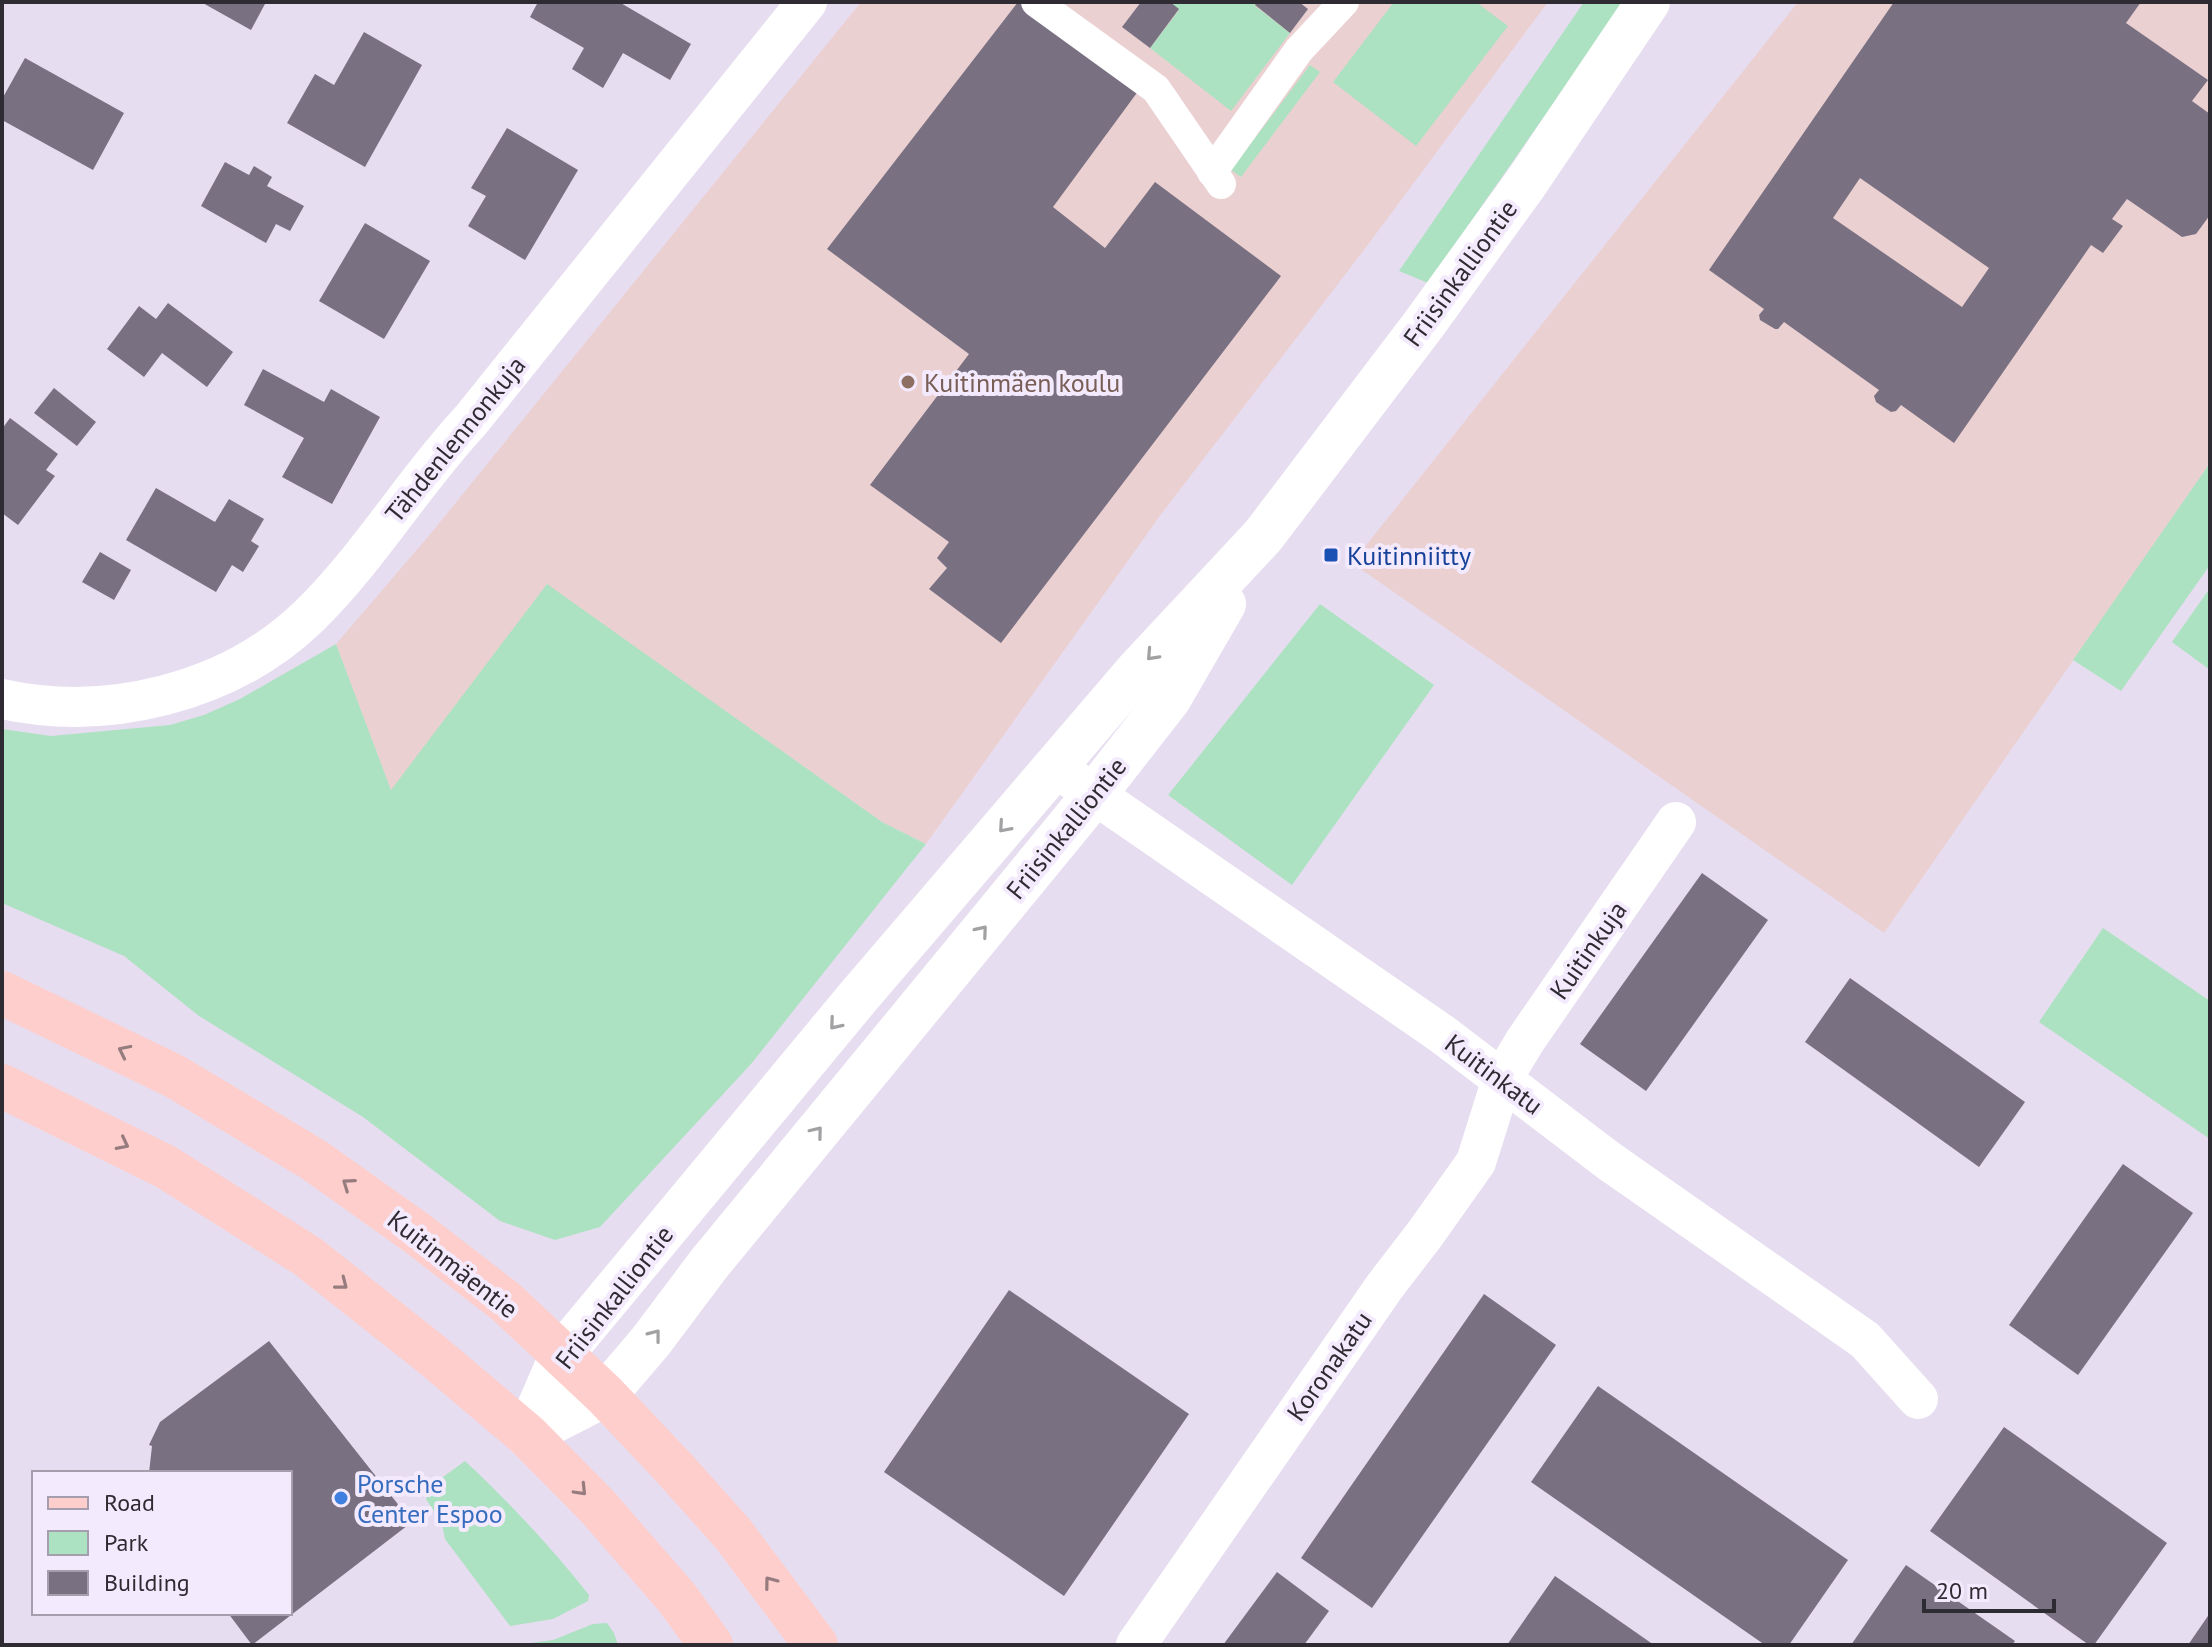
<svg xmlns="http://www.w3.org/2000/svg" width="2212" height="1647" viewBox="0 0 2212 1647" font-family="'PT Sans',sans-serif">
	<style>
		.education { fill: #ebd0d2 }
		.green { fill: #ace2c1 }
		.building { fill: #797081; fill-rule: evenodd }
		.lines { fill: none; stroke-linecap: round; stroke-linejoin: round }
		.pedestrian { stroke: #fff; stroke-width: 30 }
		.minor { stroke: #fff; stroke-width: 40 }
		.secondary { stroke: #fff; stroke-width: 44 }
		.primary { stroke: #fdcecb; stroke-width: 44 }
		.oneway { stroke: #a1a0a3 }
		.oneway2 { stroke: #967c7e }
		.education-dot { fill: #8d6e63; stroke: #f4eafd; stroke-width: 3 }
		.transit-dot { fill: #1a4fb4; stroke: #f4eafd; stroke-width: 3 }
		.shop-dot { fill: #3f7fe0; stroke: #f4eafd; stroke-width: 3 }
		.labels { text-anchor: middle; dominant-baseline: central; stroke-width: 8; stroke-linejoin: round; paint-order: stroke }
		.street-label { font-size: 26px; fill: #2f2b32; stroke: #f4eafd }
		.education-label { font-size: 26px; fill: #785e54; stroke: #f4eafd; text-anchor: start }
		.transit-label { font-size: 26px; fill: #164399; stroke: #f4eafd; text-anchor: start }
		.shop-label { font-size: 26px; fill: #366cbe; stroke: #f4eafd; text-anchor: start }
	</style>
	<rect width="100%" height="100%" fill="#e7ddf0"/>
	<g class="education">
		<polygon points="861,2 1548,2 1364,250 1162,513 926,844 882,822 547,585 391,791 336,644 432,532"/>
		<polygon points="1798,2 2210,2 2210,463 1884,933 1352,563"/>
	</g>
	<g class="green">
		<polygon points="1170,2 1257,2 1255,6 1290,33 1231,111 1150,48 1179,10"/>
		<polygon points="1394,2 1476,2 1508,26 1416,146 1333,82"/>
		<polygon points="1584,2 1624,2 1428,283 1399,271"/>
		<polygon points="1310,65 1320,72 1241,177 1231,170"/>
		<polygon points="2210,463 2210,565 2121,691 2073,660"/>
		<polygon points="547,584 882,822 926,844 751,1064 600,1227 555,1240 500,1221 363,1117 199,1016 124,956 2,903 2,729 51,736 170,725 204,715 240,699 336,644 391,790"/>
		<polygon points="2210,588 2210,670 2172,642"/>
		<polygon points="1320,604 1434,685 1292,885 1168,795"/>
		<polygon points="2103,928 2210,1001 2210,1139 2039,1022"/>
		<path d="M465,1461C510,1503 551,1547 589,1595L588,1601L553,1619L510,1626L445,1539L442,1524L426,1499L432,1485Z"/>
		<polygon points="607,1623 614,1633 618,1645 523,1644 553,1640 593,1624"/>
	</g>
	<g class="building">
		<polygon points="201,2 266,2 251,30"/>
		<polygon points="538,2 619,2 691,44 670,80 623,53 603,88 572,69 584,48 530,17"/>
		<polygon points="1018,2 1139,90 1053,207 1105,248 1155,182 1281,276 1001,643 929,589 947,568 937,558 949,542 870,485 969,354 827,249"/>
		<polygon points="1141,2 1170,2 1179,9 1150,48 1122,27"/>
		<polygon points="1257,2 1299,2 1308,9 1290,33 1255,5"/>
		<path d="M1894,2H2141L2126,23L2208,80L2192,101L2210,114V215L2196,234L2182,237L2127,199L2112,219L2123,226L2103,253L2091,245L1954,443L1901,405L1896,411L1891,412L1876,402L1874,396L1879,390L1784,322L1778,329H1775L1760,320L1759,315L1764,309L1709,270ZM1860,178L1989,268L1962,307L1833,218Z"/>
		<polygon points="364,32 422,65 365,167 287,123 315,74 334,85"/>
		<polygon points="25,58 124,113 93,170 2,120 2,99"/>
		<polygon points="507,128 578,170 525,260 468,226 486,196 471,188"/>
		<polygon points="225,162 249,175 254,166 272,177 267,186 304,206 290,231 276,224 266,243 201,206"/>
		<polygon points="365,223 430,261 384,339 319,301"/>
		<polygon points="168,303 233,352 207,387 162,353 144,377 107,349 139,306 156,319"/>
		<polygon points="263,369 324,402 331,389 380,417 332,504 282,477 304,438 244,405"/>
		<polygon points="54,388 96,422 77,446 34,413"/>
		<polygon points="10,418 58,454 46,470 55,476 18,525 2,513 2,429"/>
		<polygon points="156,488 215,522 229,499 264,519 251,541 259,546 243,572 232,565 216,592 126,540"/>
		<polygon points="100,552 131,570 114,600 82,582"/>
		<polygon points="1702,873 1768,920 1646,1091 1580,1044"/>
		<polygon points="1850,978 2025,1102 1979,1167 1805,1042"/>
		<polygon points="2123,1164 2193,1213 2078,1375 2009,1325"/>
		<polygon points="1009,1290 1189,1414 1064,1596 884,1472"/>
		<polygon points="1484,1294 1556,1345 1372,1608 1301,1558"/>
		<polygon points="269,1341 412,1522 252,1645 228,1613 290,1613 290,1473 149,1473 152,1446 149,1445 160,1422"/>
		<polygon points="1598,1386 1848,1560 1789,1645 1765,1645 1531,1482"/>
		<polygon points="2004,1427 2167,1543 2094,1645 2089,1645 1930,1531"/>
		<polygon points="1906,1565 2015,1641 2012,1645 1851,1645"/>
		<polygon points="1277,1572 1329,1611 1304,1645 1223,1645"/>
		<polygon points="1555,1576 1654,1645 1507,1645"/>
		<polygon points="2210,1613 2210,1645 2188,1645"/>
	</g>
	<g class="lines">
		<g class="pedestrian">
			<polyline points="1036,2 1156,89 1221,184"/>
			<polyline points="1212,172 1299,50 1344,2"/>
		</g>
		<g class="minor">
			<path d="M2,699C107,722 229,693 308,617C369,558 413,482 471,420L807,2"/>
			<polyline points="1055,767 1442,1034 1609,1161 1865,1340 1918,1399"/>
			<polyline points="1136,1645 1385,1286 1425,1234 1476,1162 1502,1079 1525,1041 1676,822"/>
		</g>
		<g class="secondary">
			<polyline points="527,1435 562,1354 858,997 1137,671 1263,536 1424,324 1526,183 1648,2"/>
			<polyline points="527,1435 605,1395 651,1341 708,1265 1094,795 1169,699 1224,604"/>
		</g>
		<g class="primary">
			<polyline points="2,993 174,1076 314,1160 418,1234 506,1302 605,1395 674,1468 733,1534 816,1645"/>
			<polyline points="2,1086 166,1167 307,1256 431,1354 527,1435 598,1507 677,1598 711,1645"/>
		</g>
	</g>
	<defs><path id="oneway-chevron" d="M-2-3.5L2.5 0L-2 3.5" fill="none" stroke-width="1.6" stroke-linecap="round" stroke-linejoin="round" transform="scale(2)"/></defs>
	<g class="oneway">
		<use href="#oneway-chevron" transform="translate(1152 655) rotate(133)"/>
		<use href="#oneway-chevron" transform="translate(1004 827) rotate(131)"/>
		<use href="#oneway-chevron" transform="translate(982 931) rotate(-50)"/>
		<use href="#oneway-chevron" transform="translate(835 1024) rotate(130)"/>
		<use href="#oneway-chevron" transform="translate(817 1132) rotate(-51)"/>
		<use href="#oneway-chevron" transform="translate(655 1335) rotate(-52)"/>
	</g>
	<g class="oneway2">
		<use href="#oneway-chevron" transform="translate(124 1051) rotate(-154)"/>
		<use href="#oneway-chevron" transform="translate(123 1144) rotate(27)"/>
		<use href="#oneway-chevron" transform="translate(348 1184) rotate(-145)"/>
		<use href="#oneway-chevron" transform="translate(342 1284) rotate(38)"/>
		<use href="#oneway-chevron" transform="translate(581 1490) rotate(46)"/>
		<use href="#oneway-chevron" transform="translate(770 1582) rotate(-127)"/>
	</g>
	<circle class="education-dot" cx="908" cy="382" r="8"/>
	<rect class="transit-dot" x="1323" y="547" width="16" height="16" rx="4"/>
	<circle class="shop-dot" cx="341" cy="1498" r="8"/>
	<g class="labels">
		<g class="street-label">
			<text transform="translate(1460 273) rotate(-54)">Friisinkalliontie</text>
			<text transform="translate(455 439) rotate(-51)">Tähdenlennonkuja</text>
			<text transform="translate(1066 828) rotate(-51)">Friisinkalliontie</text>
			<text transform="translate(1588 950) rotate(-55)">Kuitinkuja</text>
			<text transform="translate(1494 1074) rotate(37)">Kuitinkatu</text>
			<text transform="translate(453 1264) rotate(38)">Kuitinmäentie</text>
			<text transform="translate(614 1297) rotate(-52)">Friisinkalliontie</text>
			<text transform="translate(1329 1366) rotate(-55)">Koronakatu</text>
		</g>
		<g class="education-label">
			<text x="924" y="382">Kuitinmäen koulu</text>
		</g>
		<g class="transit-label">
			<text x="1347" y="555">Kuitinniitty</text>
		</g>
		<g class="shop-label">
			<text x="357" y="1483">Porsche<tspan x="357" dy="30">Center Espoo</tspan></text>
		</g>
	</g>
	<rect width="2212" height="1647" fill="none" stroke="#2f2b32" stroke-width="8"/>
	<rect x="32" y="1471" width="260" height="144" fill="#f4eafd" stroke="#a59eac" stroke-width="2"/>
	<rect x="48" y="1497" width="40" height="12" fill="#fdcecb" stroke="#a59eac" stroke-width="2"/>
	<text x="104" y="1511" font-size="24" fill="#2f2b32">Road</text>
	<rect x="48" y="1531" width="40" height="24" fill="#ace2c1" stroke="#a59eac" stroke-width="2"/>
	<text x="104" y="1551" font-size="24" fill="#2f2b32">Park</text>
	<rect x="48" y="1571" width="40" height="24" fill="#797081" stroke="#a59eac" stroke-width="2"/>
	<text x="104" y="1591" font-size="24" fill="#2f2b32">Building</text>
	<path d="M1924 1599v12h130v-12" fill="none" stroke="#2f2b32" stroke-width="4"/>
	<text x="1936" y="1599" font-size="24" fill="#2f2b32" stroke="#f4eafd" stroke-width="6" paint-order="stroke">20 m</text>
</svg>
